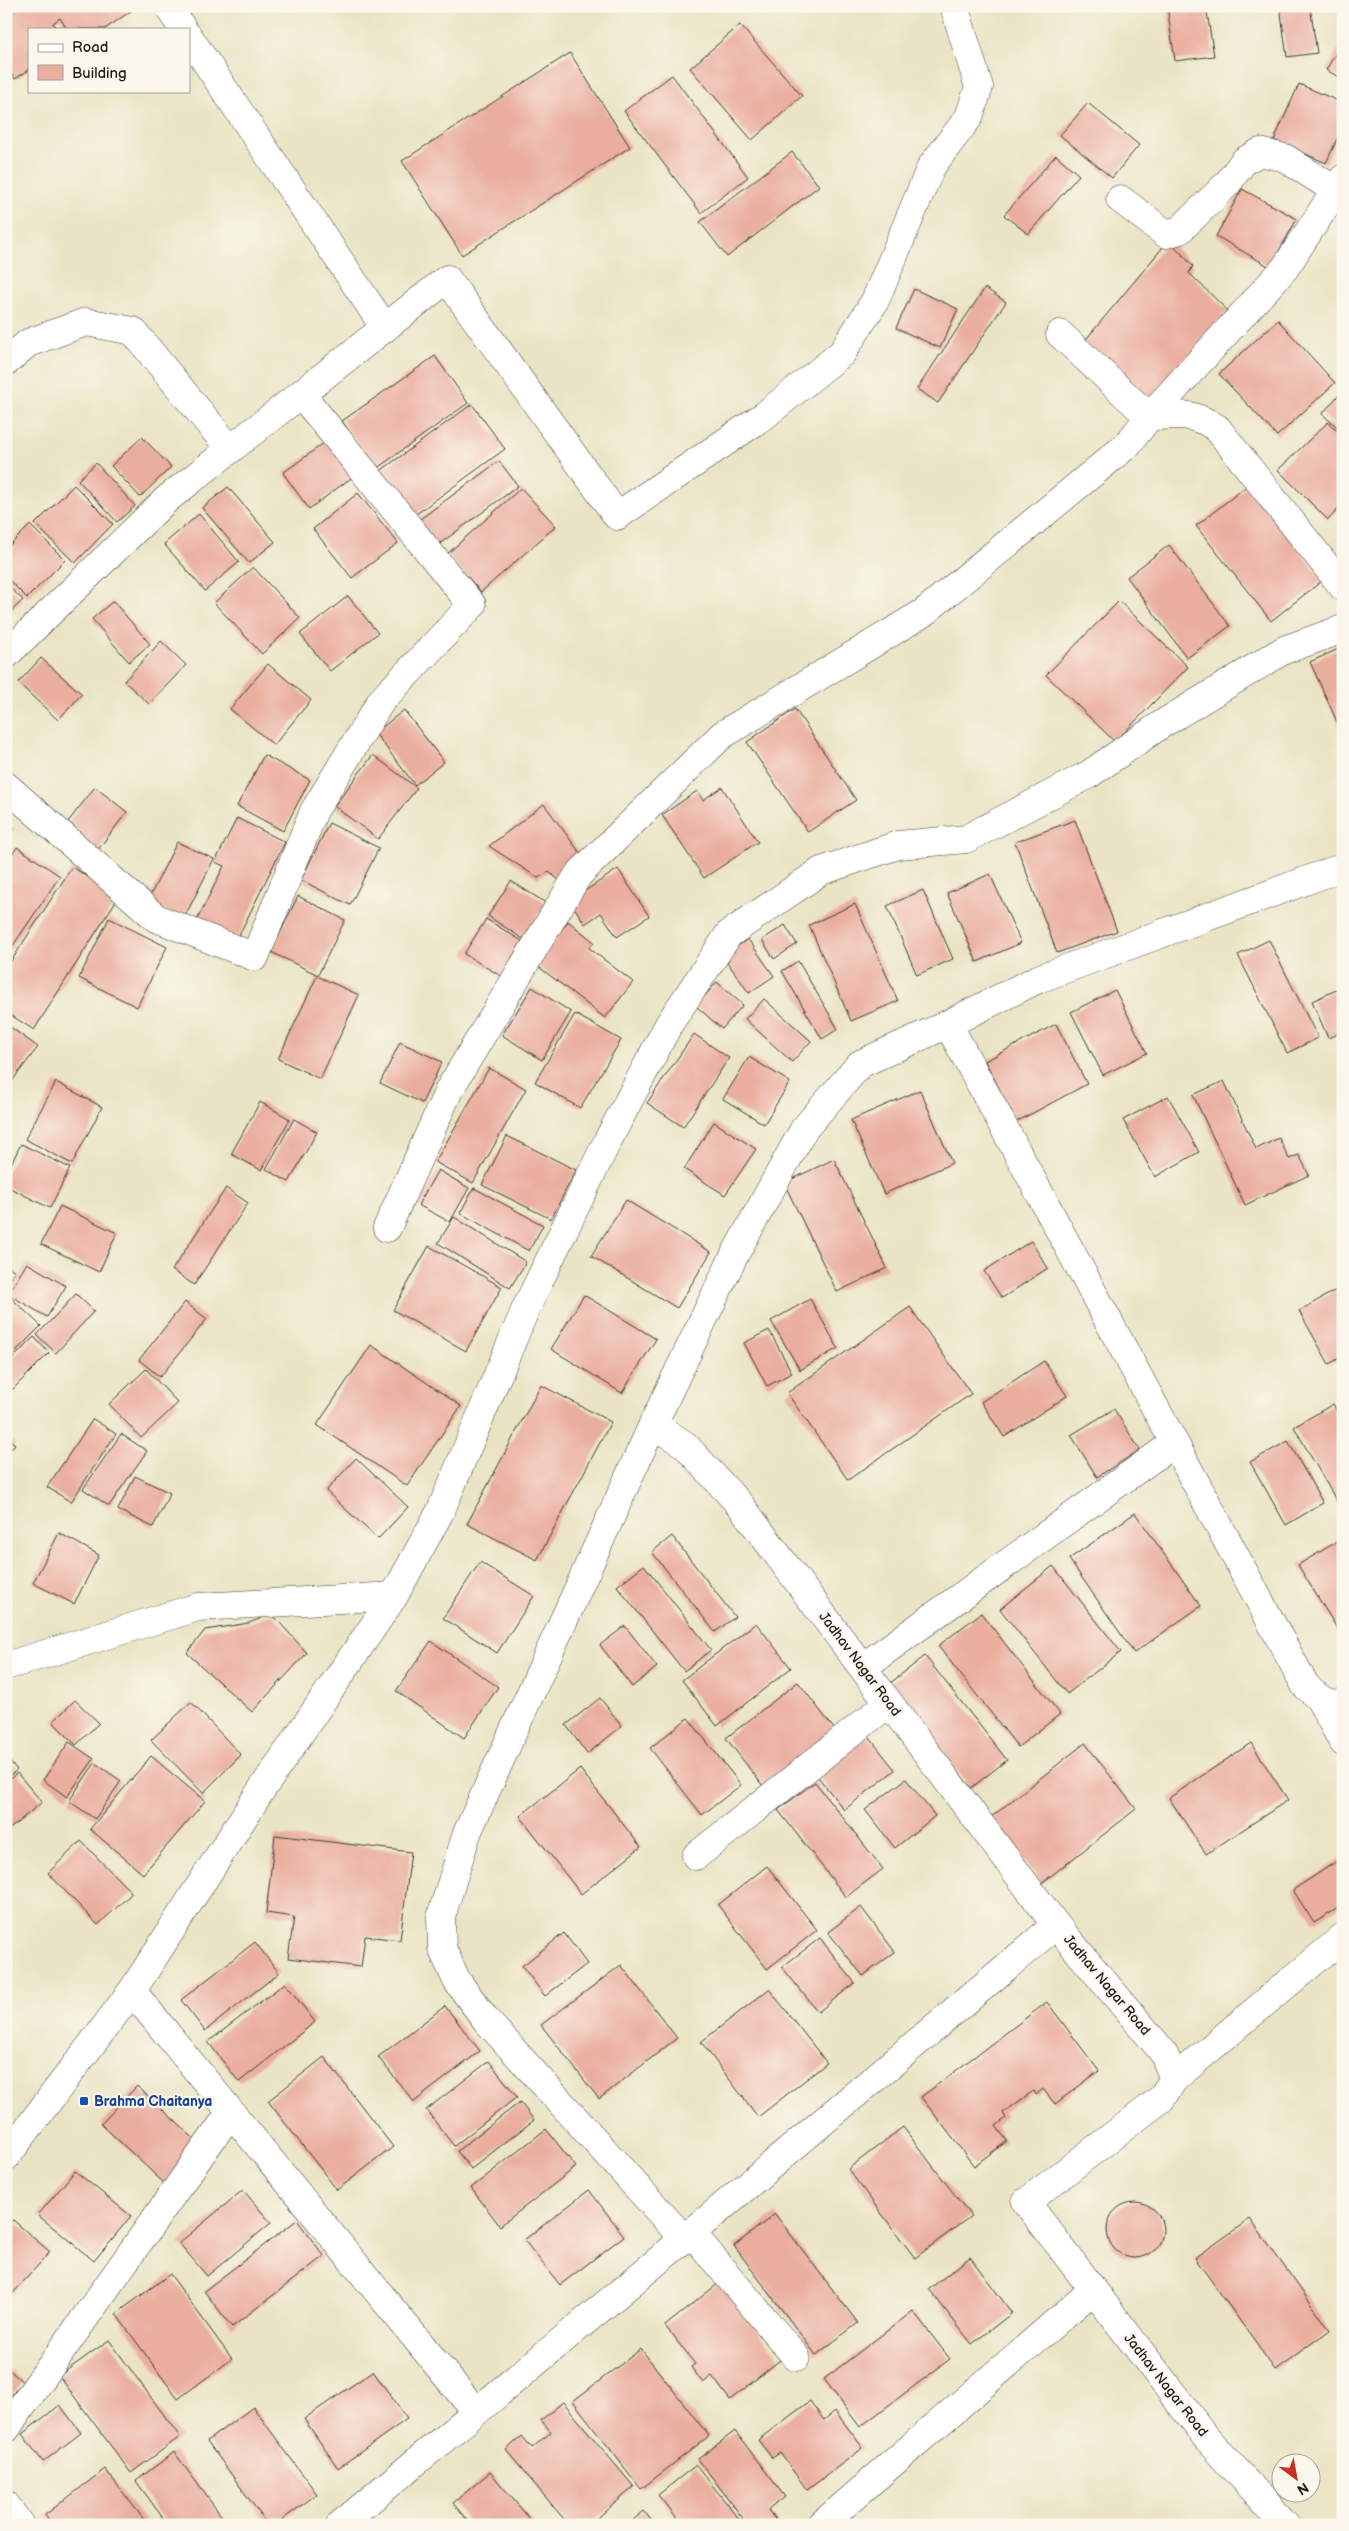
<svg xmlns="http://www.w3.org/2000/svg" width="1349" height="2531" viewBox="0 0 1349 2531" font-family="'Balsamiq Sans',sans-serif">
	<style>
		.building { fill: #eaae9f }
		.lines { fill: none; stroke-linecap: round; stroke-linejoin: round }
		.minor-casing { stroke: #3b3a35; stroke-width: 29 }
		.tertiary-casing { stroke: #3b3a35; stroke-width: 29 }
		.minor { stroke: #fff; stroke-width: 28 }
		.tertiary { stroke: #fff; stroke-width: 28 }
		.transit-dot { fill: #1a4fb4; stroke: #fbf7ec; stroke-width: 2 }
		.labels { text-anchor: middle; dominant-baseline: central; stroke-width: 4.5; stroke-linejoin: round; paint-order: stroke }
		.street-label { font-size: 14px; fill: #1c1c1c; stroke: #fbf7ec }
		.transit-label { font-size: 14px; font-weight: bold; fill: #164399; stroke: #fbf7ec; text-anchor: start }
	</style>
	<rect width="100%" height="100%" fill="#fbf7ec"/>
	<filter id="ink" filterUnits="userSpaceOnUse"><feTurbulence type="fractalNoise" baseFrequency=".02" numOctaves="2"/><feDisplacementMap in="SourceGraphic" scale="10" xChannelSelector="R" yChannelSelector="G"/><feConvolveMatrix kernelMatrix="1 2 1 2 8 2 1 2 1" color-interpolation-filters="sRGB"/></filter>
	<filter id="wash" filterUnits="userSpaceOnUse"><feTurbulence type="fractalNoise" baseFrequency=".0096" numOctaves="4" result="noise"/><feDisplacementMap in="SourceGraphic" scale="20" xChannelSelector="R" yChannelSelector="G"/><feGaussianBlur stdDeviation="1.12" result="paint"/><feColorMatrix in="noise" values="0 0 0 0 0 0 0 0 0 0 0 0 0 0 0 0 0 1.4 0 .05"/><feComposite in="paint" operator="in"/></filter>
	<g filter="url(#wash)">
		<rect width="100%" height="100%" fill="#eae4c4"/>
		<g id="blocks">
			<g class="building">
				<polygon points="6,6 128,6 131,11 105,29 67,29 60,18 53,23 56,29 29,29 29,70 15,79 6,66"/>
				<polygon points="1167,6 1206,6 1214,56 1175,61"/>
				<polygon points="1280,6 1310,6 1317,53 1287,57"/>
				<polygon points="740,25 802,96 752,140 690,68"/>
				<polygon points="1343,41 1343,79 1326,70"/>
				<polygon points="570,53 630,147 462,255 402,161"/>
				<polygon points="672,75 748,177 701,213 624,111"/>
				<polygon points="1299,84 1343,103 1343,126 1326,163 1274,140"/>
				<polygon points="1088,103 1139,145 1112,178 1060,135"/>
				<polygon points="792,152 819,186 727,257 700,222"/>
				<polygon points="1056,155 1079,175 1028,234 1004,215"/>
				<polygon points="1242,189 1297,219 1270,267 1216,236"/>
				<polygon points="1169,240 1193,266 1189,273 1227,310 1146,409 1082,344"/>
				<polygon points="985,288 1006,302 938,403 917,389"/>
				<polygon points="914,289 958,309 940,348 896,328"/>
				<polygon points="1278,320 1335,383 1277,436 1219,374"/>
				<polygon points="435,356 468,403 376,469 342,421"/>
				<polygon points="1343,390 1343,432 1322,414"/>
				<polygon points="472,404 505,449 408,520 375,475"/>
				<polygon points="1328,422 1343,437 1343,504 1328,520 1278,470"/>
				<polygon points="142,437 171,467 140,497 111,466"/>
				<polygon points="332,437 358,473 309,509 283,473"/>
				<polygon points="499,461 518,486 434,548 416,522"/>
				<polygon points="96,463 135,506 117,522 78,480"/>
				<polygon points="74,485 113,524 75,563 35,524"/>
				<polygon points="1248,485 1323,580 1271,621 1196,526"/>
				<polygon points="228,487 275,542 249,563 202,508"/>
				<polygon points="521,488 556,526 481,592 447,554"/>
				<polygon points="358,493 398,543 352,578 313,529"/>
				<polygon points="199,514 239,562 205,591 164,544"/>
				<polygon points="30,525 65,560 27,598 6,577 6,549"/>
				<polygon points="1169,545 1230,626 1187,658 1127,577"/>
				<polygon points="253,567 300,618 262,654 214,603"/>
				<polygon points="6,584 23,600 6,616"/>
				<polygon points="348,596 378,633 330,671 300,634"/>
				<polygon points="113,601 150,644 129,662 92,619"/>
				<polygon points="1119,601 1188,667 1115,742 1046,675"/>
				<polygon points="161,641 186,665 149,704 124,681"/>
				<polygon points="1343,647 1343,735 1310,662"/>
				<polygon points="41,658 82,694 58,720 18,683"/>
				<polygon points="268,664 311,700 274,745 230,709"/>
				<polygon points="795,709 856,800 808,832 747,742"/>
				<polygon points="404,710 444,762 415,785 375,733"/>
				<polygon points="264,755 310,780 283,831 237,806"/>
				<polygon points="373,755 417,788 378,839 334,806"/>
				<polygon points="95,787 127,812 96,852 64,827"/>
				<polygon points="722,787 758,842 704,878 662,815 697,791 703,800"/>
				<polygon points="544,804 586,861 559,880 549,872 538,878 489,846"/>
				<polygon points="237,818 285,842 236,941 196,922 224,866 215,862"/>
				<polygon points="1075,820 1117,931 1057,953 1015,842"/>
				<polygon points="6,822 14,829 6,838"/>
				<polygon points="329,823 379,848 350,905 301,880"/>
				<polygon points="177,842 214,859 183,920 147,902"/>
				<polygon points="17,847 60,876 6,956 6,864"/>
				<polygon points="72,867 119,896 34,1030 6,1012 6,969"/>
				<polygon points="618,869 649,916 617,937 601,913 585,924 570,901"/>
				<polygon points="990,874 1021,943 977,962 947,893"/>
				<polygon points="511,881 546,903 523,939 488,916"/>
				<polygon points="923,890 953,959 917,975 887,906"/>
				<polygon points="298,896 345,920 318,975 271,952"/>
				<polygon points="855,904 898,1001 851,1021 809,925"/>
				<polygon points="109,918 167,947 137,1007 79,978"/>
				<polygon points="486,919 522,941 501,976 464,954"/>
				<polygon points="568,921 594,942 589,948 633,982 605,1018 535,964"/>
				<polygon points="785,925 797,944 774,959 762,940"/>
				<polygon points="748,939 774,976 749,993 723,956"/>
				<polygon points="1269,940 1318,1038 1287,1053 1238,955"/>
				<polygon points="798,961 838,1029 822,1039 782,971"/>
				<polygon points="317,976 359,995 320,1079 278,1059"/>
				<polygon points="717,982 743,1005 722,1029 696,1006"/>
				<polygon points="532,987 571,1012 542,1060 502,1035"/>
				<polygon points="1343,987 1343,1032 1328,1038 1312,1001"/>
				<polygon points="1115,990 1147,1053 1103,1075 1071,1012"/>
				<polygon points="764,999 811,1041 792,1062 745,1019"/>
				<polygon points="575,1014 621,1040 580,1108 535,1082"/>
				<polygon points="6,1024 38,1047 6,1089"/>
				<polygon points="1056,1024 1087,1084 1016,1122 985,1061"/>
				<polygon points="694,1034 729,1058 683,1127 647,1103"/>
				<polygon points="400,1042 442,1062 422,1103 380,1083"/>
				<polygon points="749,1057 790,1082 764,1124 723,1099"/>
				<polygon points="489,1068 526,1089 473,1183 435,1162"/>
				<polygon points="1224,1081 1256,1149 1279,1138 1289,1159 1299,1155 1309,1175 1245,1205 1193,1095"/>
				<polygon points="56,1082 102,1107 72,1164 25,1139"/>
				<polygon points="920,1090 952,1163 884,1194 851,1120"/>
				<polygon points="1168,1096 1199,1152 1155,1177 1123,1120"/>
				<polygon points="260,1102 290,1119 261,1170 231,1154"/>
				<polygon points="294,1119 317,1132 289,1182 266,1169"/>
				<polygon points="714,1122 756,1149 725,1195 684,1169"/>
				<polygon points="507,1136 576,1170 551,1219 482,1185"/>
				<polygon points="21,1144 70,1168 50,1208 6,1186 6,1174"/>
				<polygon points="834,1159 887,1268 837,1292 784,1183"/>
				<polygon points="438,1170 469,1188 450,1222 418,1205"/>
				<polygon points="226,1188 248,1203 194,1285 172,1270"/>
				<polygon points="474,1188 543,1225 529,1251 460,1213"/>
				<polygon points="626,1200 711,1252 677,1308 591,1256"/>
				<polygon points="60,1206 117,1233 99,1272 41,1244"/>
				<polygon points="454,1217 526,1262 510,1288 438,1243"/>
				<polygon points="1031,1241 1048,1268 1002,1298 984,1271"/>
				<polygon points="429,1246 502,1287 466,1351 393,1310"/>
				<polygon points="27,1263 66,1286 47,1317 8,1294"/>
				<polygon points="6,1265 15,1271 6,1284"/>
				<polygon points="1343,1286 1343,1356 1329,1364 1299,1311"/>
				<polygon points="7,1294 41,1326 6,1361 6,1295"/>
				<polygon points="76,1294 94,1311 56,1353 37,1335"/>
				<polygon points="584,1295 656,1339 622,1393 551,1349"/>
				<polygon points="810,1299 838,1348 800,1370 771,1321"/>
				<polygon points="185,1302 207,1319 160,1377 139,1360"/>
				<polygon points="910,1307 971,1394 848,1480 787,1393"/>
				<polygon points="769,1330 792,1373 767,1386 744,1343"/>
				<polygon points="34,1337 49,1353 10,1392 6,1389 6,1365"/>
				<polygon points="371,1345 461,1406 407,1486 317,1425"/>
				<polygon points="1044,1361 1067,1396 1004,1437 981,1402"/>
				<polygon points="146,1369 178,1403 141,1438 109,1404"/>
				<polygon points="541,1385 611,1422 537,1560 467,1524"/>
				<polygon points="1333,1404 1343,1421 1343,1512 1294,1427"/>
				<polygon points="1114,1409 1140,1450 1097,1477 1071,1435"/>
				<polygon points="93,1419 116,1434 71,1502 47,1487"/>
				<polygon points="121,1434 147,1451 109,1506 83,1489"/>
				<polygon points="6,1437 15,1444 6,1455"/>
				<polygon points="1288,1441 1323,1503 1286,1525 1250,1462"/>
				<polygon points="356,1458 408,1507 378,1539 326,1491"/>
				<polygon points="135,1476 170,1493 153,1527 118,1510"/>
				<polygon points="1135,1513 1201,1606 1134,1653 1069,1559"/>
				<polygon points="59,1533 99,1555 74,1604 33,1583"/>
				<polygon points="672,1536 735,1617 715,1632 652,1552"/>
				<polygon points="1343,1538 1343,1638 1298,1565"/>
				<polygon points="480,1562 534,1596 497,1653 443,1618"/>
				<polygon points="644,1565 711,1650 684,1671 617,1586"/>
				<polygon points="1053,1566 1121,1652 1067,1694 1000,1609"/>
				<polygon points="981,1613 1060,1714 1018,1747 938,1646"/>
				<polygon points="272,1614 307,1653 252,1712 187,1653 205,1630 249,1623"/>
				<polygon points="756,1623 791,1668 717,1726 682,1680"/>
				<polygon points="625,1626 657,1667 632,1687 600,1645"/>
				<polygon points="431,1641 498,1687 464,1738 396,1691"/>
				<polygon points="925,1656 1007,1760 971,1788 889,1684"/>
				<polygon points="798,1682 838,1734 766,1790 726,1738"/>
				<polygon points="600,1698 622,1726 587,1754 566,1725"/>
				<polygon points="75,1700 99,1723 76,1745 53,1722"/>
				<polygon points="191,1702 241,1755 203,1793 151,1740"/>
				<polygon points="688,1718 741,1785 702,1815 650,1748"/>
				<polygon points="866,1733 895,1770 844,1810 815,1773"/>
				<polygon points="69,1742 94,1759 67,1797 43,1780"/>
				<polygon points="1085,1743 1136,1809 1042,1883 991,1817"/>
				<polygon points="1251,1743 1288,1800 1206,1854 1169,1798"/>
				<polygon points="151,1756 205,1801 143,1874 90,1829"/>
				<polygon points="6,1757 17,1770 6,1779"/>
				<polygon points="95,1763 121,1781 95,1819 69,1801"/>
				<polygon points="580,1769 641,1847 581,1894 520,1816"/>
				<polygon points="17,1773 42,1802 6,1832 6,1782"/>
				<polygon points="906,1779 935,1816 895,1848 865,1810"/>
				<polygon points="815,1782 883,1869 846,1897 778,1810"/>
				<polygon points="275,1835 411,1852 400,1940 365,1936 361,1967 288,1958 294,1917 266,1913"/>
				<polygon points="81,1841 132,1893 98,1925 48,1873"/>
				<polygon points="1343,1857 1343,1905 1314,1923 1293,1890"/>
				<polygon points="767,1866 817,1930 767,1969 718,1905"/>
				<polygon points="861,1907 895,1952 863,1976 828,1932"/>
				<polygon points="564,1933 587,1964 545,1996 522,1966"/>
				<polygon points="820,1938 855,1983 818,2012 782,1967"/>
				<polygon points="255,1942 279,1973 205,2031 181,2000"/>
				<polygon points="621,1965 677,2038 599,2099 541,2025"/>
				<polygon points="285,1983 315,2022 239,2082 208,2042"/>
				<polygon points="769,1989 827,2063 758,2117 701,2042"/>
				<polygon points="1047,2002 1099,2071 1055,2104 1043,2089 1036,2095 1033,2091 1003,2113 1006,2118 996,2126 1007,2141 974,2166 921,2097"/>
				<polygon points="445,2006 480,2051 414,2102 378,2057"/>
				<polygon points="324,2057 393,2147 337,2190 268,2101"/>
				<polygon points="489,2061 517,2097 454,2146 426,2110"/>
				<polygon points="137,2086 203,2147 166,2185 101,2124"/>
				<polygon points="520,2102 534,2120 471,2169 457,2151"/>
				<polygon points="903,2127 971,2216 915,2258 848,2169"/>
				<polygon points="546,2129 576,2167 500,2226 471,2188"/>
				<polygon points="75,2171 131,2216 94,2261 38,2215"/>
				<polygon points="243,2190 271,2223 207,2276 179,2243"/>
				<polygon points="589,2190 624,2236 560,2285 524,2240"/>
				<circle cx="1135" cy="2230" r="28"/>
				<polygon points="775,2214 858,2323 816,2355 734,2246"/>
				<polygon points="1250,2219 1330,2330 1275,2370 1195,2258"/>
				<polygon points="13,2220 50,2252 6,2301 6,2227"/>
				<polygon points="297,2220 324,2256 232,2327 204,2291"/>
				<polygon points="970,2257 1012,2313 972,2344 929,2289"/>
				<polygon points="170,2274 232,2359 178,2399 116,2314"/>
				<polygon points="720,2282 780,2360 730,2400 712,2376 703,2383 691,2367 695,2364 665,2326"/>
				<polygon points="913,2311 950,2359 860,2427 824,2379"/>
				<polygon points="109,2340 180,2437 131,2473 59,2376"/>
				<polygon points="641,2349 709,2436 641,2489 573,2401"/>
				<polygon points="6,2367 23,2382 6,2401"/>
				<polygon points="373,2371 407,2419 338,2468 304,2419"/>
				<polygon points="810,2401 824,2420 835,2411 863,2448 807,2490 780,2453 772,2458 758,2440"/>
				<polygon points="563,2402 634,2487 589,2525 569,2525 506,2450 522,2436 532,2448 551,2432 541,2420"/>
				<polygon points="60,2405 81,2433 43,2462 22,2434"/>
				<polygon points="253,2407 317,2494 275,2525 268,2525 207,2441"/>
				<polygon points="735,2431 785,2497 768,2510 778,2523 775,2525 748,2525 698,2459"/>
				<polygon points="174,2452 228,2525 168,2525 136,2481"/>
				<polygon points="696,2465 744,2525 682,2525 658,2495"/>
				<polygon points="105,2469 148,2525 52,2525 45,2515"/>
				<polygon points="490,2472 535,2525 471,2525 453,2503"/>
				<polygon points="644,2511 655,2525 627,2525"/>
			</g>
		</g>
	</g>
	<g filter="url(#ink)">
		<use href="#blocks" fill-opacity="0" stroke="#3b3a35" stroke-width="1"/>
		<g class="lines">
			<defs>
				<g id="minor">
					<polyline points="168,6 183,29"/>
					<polyline points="189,37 385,328"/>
					<polyline points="1120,199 1166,234 1180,230 1227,184 1244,161 1260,152 1285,158 1335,190"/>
					<path d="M1060,334L1149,417C1178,414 1192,412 1217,428L1343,587"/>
					<polyline points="6,362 28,343 86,322 133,331 230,449"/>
					<polyline points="6,655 167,499 447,279 617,516 765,415 842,353 875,301 931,167 969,117 979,87 954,6"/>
					<polyline points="6,786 156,918 255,957 314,811 381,701 472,605 301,394"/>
					<path d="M948,1024L1305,1685C1315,1695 1327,1708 1343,1702"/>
					<polyline points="387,1228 449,1090 578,875 722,735 923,613 1127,445 1149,417 1285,268 1343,179"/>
					<polyline points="653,1424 685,1445 741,1506 1056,1925 1163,2052 1174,2079 1161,2099 1026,2202 1205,2436 1286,2525"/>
					<polyline points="6,1666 198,1607 394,1596"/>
					<polyline points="863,1667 1174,1443"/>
					<polyline points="1320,1700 1343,1742"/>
					<polyline points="696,1856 889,1703"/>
					<polyline points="132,1991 476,2412"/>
					<polyline points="1174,2079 1343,1937"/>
					<polyline points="691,2232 796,2357"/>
					<polyline points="684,2239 486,2020 457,1981 442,1948 441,1917 467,1833 653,1424 734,1256 804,1129 860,1064 948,1024 1038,979 1343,867"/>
					<polyline points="6,2429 231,2112"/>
					<polyline points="6,2505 20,2525"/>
					<polyline points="340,2525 684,2239 1056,1925"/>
					<polyline points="821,2525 1093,2290"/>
				</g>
				<polyline id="tertiary" points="6,2157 132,1991 260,1792 394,1596 441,1510 526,1308 608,1140 669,1024 729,934 821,871 898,845 966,839 1088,775 1162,724 1284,650 1343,629"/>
			</defs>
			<use href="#minor" class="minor-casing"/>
			<use href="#tertiary" class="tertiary-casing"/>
			<use href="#minor" class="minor"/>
			<use href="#tertiary" class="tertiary"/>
		</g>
	</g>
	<rect class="transit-dot" x="79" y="2096" width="10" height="10" rx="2.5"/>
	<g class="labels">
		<g class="street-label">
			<text transform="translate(860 1664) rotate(53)">Jadhav Nagar Road</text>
			<text transform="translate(1107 1985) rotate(50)">Jadhav Nagar Road</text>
			<text transform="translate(1166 2385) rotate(52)">Jadhav Nagar Road</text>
		</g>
		<g class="transit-label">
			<text x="94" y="2101">Brahma Chaitanya</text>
		</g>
	</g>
	<rect width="1349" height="2531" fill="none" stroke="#fbf7ec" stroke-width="25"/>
	<rect x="28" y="28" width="162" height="65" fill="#fbf7ec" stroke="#a29f99"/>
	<rect x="38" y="44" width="25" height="8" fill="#ffffff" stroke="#a29f99"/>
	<text x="72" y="52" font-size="15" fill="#1c1c1c">Road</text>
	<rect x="38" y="65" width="25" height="15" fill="#eaae9f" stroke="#a29f99"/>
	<text x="72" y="78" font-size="15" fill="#1c1c1c">Building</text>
	<g transform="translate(1296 2478) rotate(148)"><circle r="24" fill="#fbf7ec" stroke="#a29f99"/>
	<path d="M0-4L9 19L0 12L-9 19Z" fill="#c8321e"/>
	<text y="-8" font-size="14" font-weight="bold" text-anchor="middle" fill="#1c1c1c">N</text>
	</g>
</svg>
